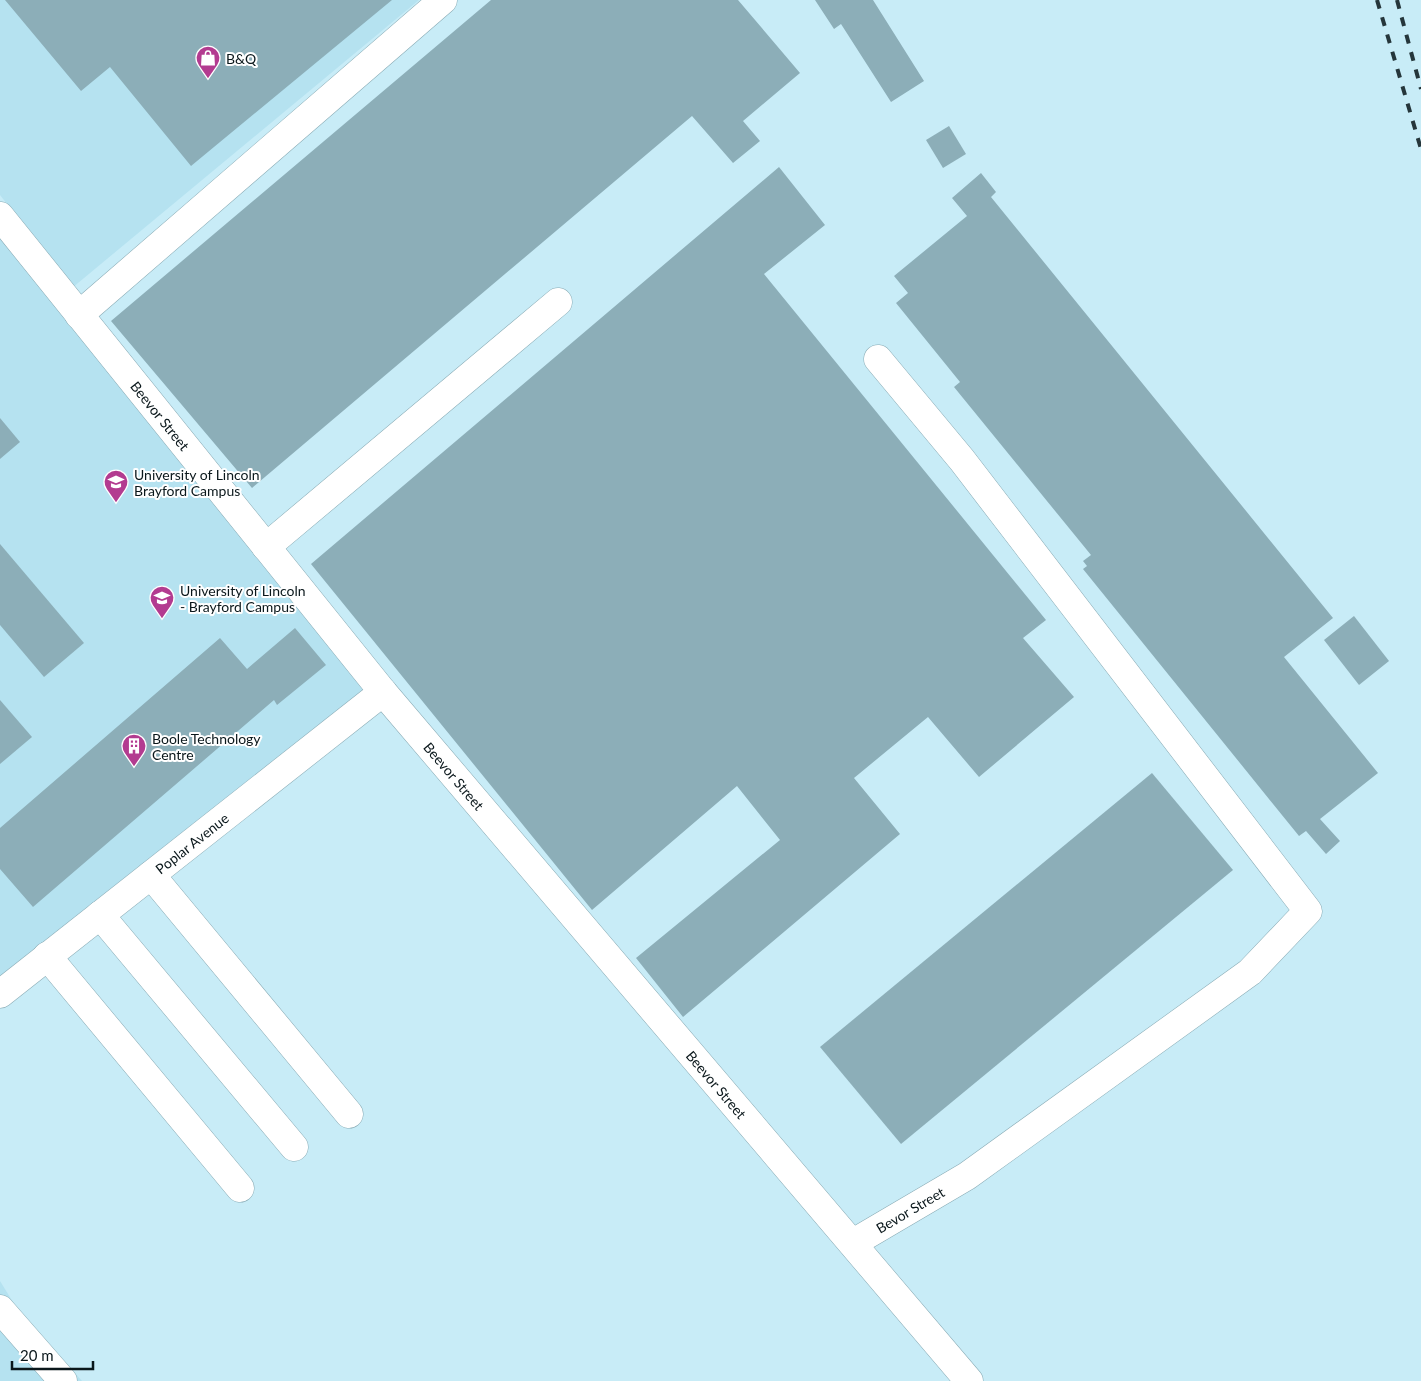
<svg xmlns="http://www.w3.org/2000/svg" width="1421" height="1381" viewBox="0 0 1421 1381" font-family="Lato,sans-serif">
	<style>
		.built { fill: #b5e2f0 }
		.building { fill: #8caeb8 }
		.lines { fill: none; stroke-linecap: round; stroke-linejoin: round }
		.minor-casing { stroke: #89abb5; stroke-width: 29 }
		.minor { stroke: #fff; stroke-width: 28 }
		.rail { stroke: #25363b; stroke-width: 4; stroke-dasharray: 9 9; stroke-linecap: butt }
		.labels { text-anchor: middle; dominant-baseline: central; stroke-width: 4; stroke-linejoin: round; paint-order: stroke }
		.poi-label { font-size: 14px; fill: #0a171b; stroke: #fff; text-anchor: start }
		.street-label { font-size: 14px; fill: #0a171b; stroke: #fff }
	</style>
	<rect width="100%" height="100%" fill="#c8ecf7"/>
	<g class="built">
		<polygon points="0,0 419,0 72,288 0,195"/>
		<polygon points="0,216 383,692 0,994"/>
		<polygon points="0,1281 16,1307 82,1381 0,1381"/>
	</g>
	<g class="building">
		<polygon points="5,0 392,0 191,166 110,67 81,91"/>
		<polygon points="491,0 738,0 800,73 743,121 760,141 733,163 692,116 252,488 111,321"/>
		<polygon points="815,0 873,0 924,81 891,102 841,24 834,29"/>
		<polygon points="949,126 966,154 943,168 926,140"/>
		<polygon points="779,167 825,225 764,274 1046,620 1023,638 1074,697 979,777 928,717 854,778 900,834 683,1017 636,958 780,840 737,786 592,910 311,564"/>
		<polygon points="981,173 996,192 991,197 1333,618 1284,657 1378,773 1320,819 1340,841 1326,854 1306,831 1299,836 1083,569 1087,566 1083,561 1091,555 954,387 960,382 896,303 908,293 894,276 967,216 952,198"/>
		<polygon points="0,418 20,442 0,459"/>
		<polygon points="0,544 84,643 44,677 0,625"/>
		<polygon points="1354,616 1389,661 1359,685 1324,640"/>
		<polygon points="295,628 326,665 277,705 274,700 33,907 0,869 0,828 220,638 247,669"/>
		<polygon points="0,700 32,737 0,764"/>
		<polygon points="1152,773 1233,870 901,1144 820,1047"/>
	</g>
	<g class="lines">
		<defs>
			<g id="minor">
				<path id="s1" d="M0,216L383,692L969,1381"/>
				<polyline points="79,315 443,0"/>
				<polyline points="266,547 558,302"/>
				<polyline points="151,875 349,1114"/>
				<polyline points="100,915 294,1147"/>
				<polyline points="47,956 240,1188"/>
				<path id="s2" d="M0,994L383,692"/>
				<path id="s3" d="M853,1243L967,1176L1250,972L1308,911L962,460L878,359"/>
				<polyline points="0,1309 63,1381"/>
			</g>
		</defs>
		<use href="#minor" class="minor-casing"/>
		<use href="#minor" class="minor"/>
		<g class="rail">
			<polyline points="1377,0 1421,149"/>
			<polyline points="1397,0 1421,89"/>
		</g>
	</g>
	<defs>
		<symbol id="shop-pin" viewBox="-11 -11 22 30"><path d="M0 17L-7.5 6A9.5 9.5 0 1 1 7.5 6Z" fill="#b33b90" stroke="#fff"/><path d="M-5-2.5h2.3a2.7 3.5 0 0 1 5.4 0H5L5.5 6h-11ZM-1.5-2.5h3a1.5 2.3 0 0 0-3 0Z" fill="#fff"/></symbol>
		<symbol id="university-pin" viewBox="-11 -11 22 30"><path d="M0 17L-7.5 6A9.5 9.5 0 1 1 7.5 6Z" fill="#b33b90" stroke="#fff"/><path d="M0-5L7-2L0 1L-7-2ZM-4 1L0 2.5L4 1V4Q0 6-4 4Z" fill="#fff"/></symbol>
		<symbol id="building-pin" viewBox="-11 -11 22 30"><path d="M0 17L-7.5 6A9.5 9.5 0 1 1 7.5 6Z" fill="#b33b90" stroke="#fff"/><path d="M-4-6H4V6H1V3H-1V6H-4ZM-2.5-4.3h1.7v1.8h-1.7ZM.8-4.3h1.7v1.8H.8ZM-2.5-1h1.7V.8h-1.7ZM.8-1h1.7V.8H.8Z" fill="#fff"/></symbol>
	</defs>
	<g fill-rule="evenodd">
		<use href="#shop-pin" x="194" y="44" width="28" height="38"/>
		<use href="#university-pin" x="102" y="468" width="28" height="38"/>
		<use href="#university-pin" x="148" y="584" width="28" height="38"/>
		<use href="#building-pin" x="120" y="732" width="28" height="38"/>
	</g>
	<g class="labels">
		<g class="poi-label">
			<text x="226" y="58">B&amp;Q</text>
			<text x="134" y="474">University of Lincoln<tspan x="134" dy="16">Brayford Campus</tspan></text>
			<text x="180" y="590">University of Lincoln<tspan x="180" dy="16">- Brayford Campus</tspan></text>
			<text x="152" y="738">Boole Technology<tspan x="152" dy="16">Centre</tspan></text>
		</g>
		<g class="street-label">
			<text stroke="none"><textPath href="#s1" startOffset="256">Beevor Street</textPath></text>
			<text stroke="none"><textPath href="#s1" startOffset="721">Beevor Street</textPath></text>
			<text stroke="none"><textPath href="#s2" startOffset="244">Poplar Avenue</textPath></text>
			<text stroke="none"><textPath href="#s1" startOffset="1126">Beevor Street</textPath></text>
			<text stroke="none"><textPath href="#s3" startOffset="66">Bevor Street</textPath></text>
		</g>
	</g>
	<path d="M12 1361v8h81v-8" fill="none" stroke="#0a171b" stroke-width="2.5"/>
	<text x="20" y="1361" font-size="15" fill="#0a171b" stroke="#ffffff" stroke-width="4" paint-order="stroke">20 m</text>
</svg>
